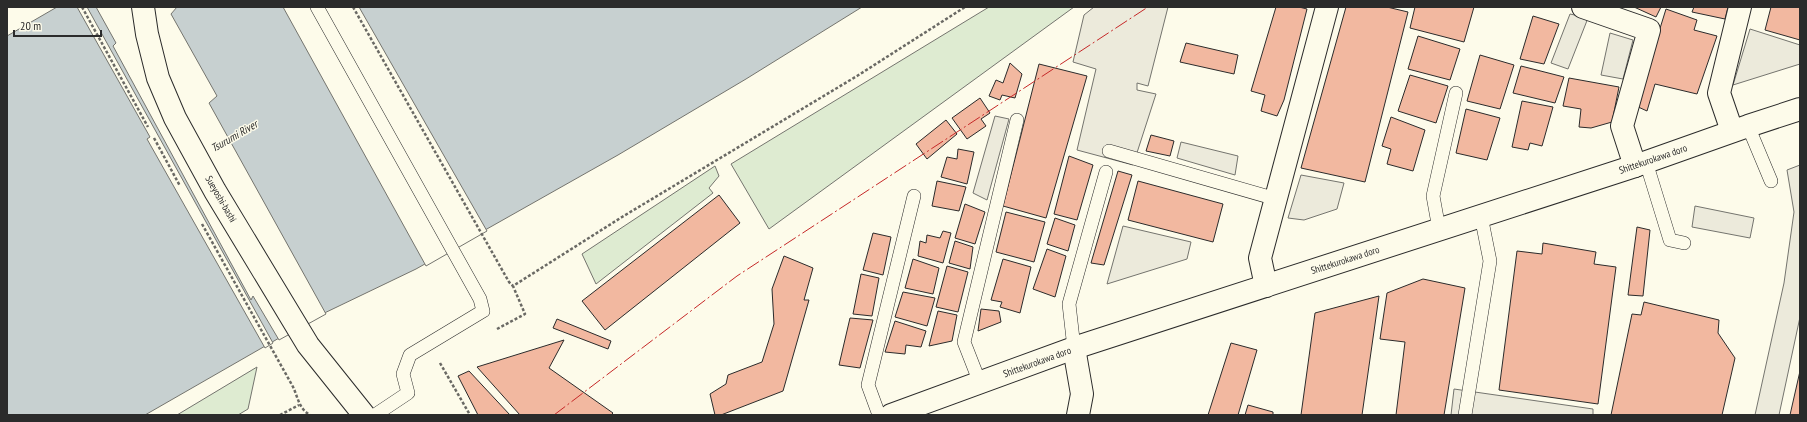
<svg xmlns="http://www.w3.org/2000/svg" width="1807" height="422" viewBox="0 0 1807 422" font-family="'PT Sans Narrow',sans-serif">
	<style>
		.green { fill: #deebd1; stroke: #74746e }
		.parking { fill: #eceadb; stroke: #74746e }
		.water { fill: #c7d0d0; stroke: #74746e }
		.pier { fill: #fdfbea; stroke: #74746e }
		.building { fill: #f2b8a0; stroke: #2b2b2b }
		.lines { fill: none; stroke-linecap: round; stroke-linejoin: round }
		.service-casing { stroke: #2b2b2b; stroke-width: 14 }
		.minor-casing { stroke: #2b2b2b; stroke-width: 24 }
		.primary-casing { stroke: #2b2b2b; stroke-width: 24 }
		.path { stroke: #6a6964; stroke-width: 2.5; stroke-dasharray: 3 2; stroke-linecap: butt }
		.service { stroke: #fdfbea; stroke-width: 13 }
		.minor { stroke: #fdfbea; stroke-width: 22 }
		.primary { stroke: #fdfbea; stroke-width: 22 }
		.power { stroke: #c62828; stroke-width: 1; stroke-dasharray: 14 3 2 3; stroke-linecap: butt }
		.labels { text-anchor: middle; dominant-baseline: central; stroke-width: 3; stroke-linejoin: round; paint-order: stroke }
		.street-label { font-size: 10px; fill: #2b2b2b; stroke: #fdfbea }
		.water-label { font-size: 11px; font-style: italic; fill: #2b2b2b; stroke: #fdfbea }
	</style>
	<rect width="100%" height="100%" fill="#fdfbea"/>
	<g class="green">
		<polygon points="989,7 1074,7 769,229 731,164"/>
		<polygon points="715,166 719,176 709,188 713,193 596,284 582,254"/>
		<polygon points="257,367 248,409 238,415 177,415"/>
	</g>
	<g class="parking">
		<polygon points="1094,7 1168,7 1148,86 1137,83 1137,90 1156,94 1133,165 1077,150 1096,69 1073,62 1084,15"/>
		<polygon points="1570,14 1588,18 1568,69 1551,63"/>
		<polygon points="1750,29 1800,45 1800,64 1733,85"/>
		<polygon points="1610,33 1633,40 1623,79 1601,75"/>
		<polygon points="995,116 1009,119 987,200 973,193"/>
		<polygon points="1181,142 1238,156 1235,175 1177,158"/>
		<polygon points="1800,165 1800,317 1779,415 1755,415 1784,283 1794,212 1787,170"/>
		<polygon points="1301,175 1344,183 1337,209 1304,220 1288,218"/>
		<polygon points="1695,206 1754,218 1750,238 1692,227"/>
		<polygon points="1123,226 1191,242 1187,259 1107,284"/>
		<polygon points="1454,389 1593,409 1593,415 1451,415"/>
	</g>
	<polygon class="water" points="57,7 862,7 746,79 618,155 416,269 314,318 145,415 7,415 7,36"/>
	<g class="pier">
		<polygon points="77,7 87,7 273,343 265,348 147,139 150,137"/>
		<polygon points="96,7 177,7 171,14 217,96 209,103 326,314 279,340 253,296 251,300 113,46 116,43"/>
		<polygon points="283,7 359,7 487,231 426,266"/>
	</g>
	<g class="building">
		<polygon points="1276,7 1299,7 1307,9 1284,100 1277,116 1261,111 1265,95 1251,91"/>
		<polygon points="1346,7 1387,7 1408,12 1365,182 1301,168"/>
		<polygon points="1415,7 1474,7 1464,42 1410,28"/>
		<polygon points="1634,7 1661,7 1656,17"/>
		<polygon points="1694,7 1728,7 1725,19 1692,12"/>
		<polygon points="1771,7 1800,7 1800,40 1765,30"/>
		<polygon points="1666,9 1697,20 1694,30 1717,36 1697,94 1655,84 1647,111 1636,106"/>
		<polygon points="1533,16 1559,24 1544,64 1520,59"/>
		<polygon points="1418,36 1460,49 1450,80 1408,69"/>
		<polygon points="1186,43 1238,55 1234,74 1180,62"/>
		<polygon points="1480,55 1514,65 1500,109 1467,101"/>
		<polygon points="1010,63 1022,74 1015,98 1002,95 1000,100 989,96 996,80 1003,83"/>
		<polygon points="1039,64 1087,76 1046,218 1003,206"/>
		<polygon points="1521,66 1564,77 1555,103 1513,93"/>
		<polygon points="1410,75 1448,86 1436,123 1398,111"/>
		<polygon points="1569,78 1619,87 1612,122 1591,128 1579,127 1581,109 1563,106"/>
		<polygon points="980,98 990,113 981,119 986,126 967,139 952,118"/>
		<polygon points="1522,101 1553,107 1542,146 1530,143 1528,150 1512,147"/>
		<polygon points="1466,109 1500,118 1487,160 1456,153"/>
		<polygon points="1391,117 1425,130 1413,171 1387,164 1391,149 1382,146"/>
		<polygon points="946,120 957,134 927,159 916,144"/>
		<polygon points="1151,135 1174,141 1170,156 1146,151"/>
		<polygon points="958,149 974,152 967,184 941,177 947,157 957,159"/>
		<polygon points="1069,156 1093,165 1077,220 1054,214"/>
		<polygon points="1118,171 1132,175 1104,265 1091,263"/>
		<polygon points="937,181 966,187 959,211 932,206"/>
		<polygon points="1138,181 1223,204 1213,242 1128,220"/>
		<polygon points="719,195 740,223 605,330 582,301"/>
		<polygon points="965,204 985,212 975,244 955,238"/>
		<polygon points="1006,212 1045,222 1034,262 996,252"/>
		<polygon points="1055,218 1075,225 1068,251 1047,244"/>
		<polygon points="1637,227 1650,230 1643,296 1628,295"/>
		<polygon points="943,231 951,233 943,263 918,256 920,241 926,243 927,235 940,238"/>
		<polygon points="873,233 891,237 883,275 863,270"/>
		<polygon points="955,241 973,247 970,269 949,263"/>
		<polygon points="1543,243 1596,252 1594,264 1616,267 1598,404 1499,390 1517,251 1542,254"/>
		<polygon points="1047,249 1066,256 1055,297 1033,289"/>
		<polygon points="784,256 813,268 804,300 809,300 783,391 721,415 715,415 710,394 726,384 728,375 762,362 774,324 772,289"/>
		<polygon points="913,259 939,268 933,294 905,288"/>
		<polygon points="1003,259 1031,267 1020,313 1000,307 1002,302 991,300"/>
		<polygon points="947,266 968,272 958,312 936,307"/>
		<polygon points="861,274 879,278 872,316 853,314"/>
		<polygon points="1423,279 1465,288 1444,415 1396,415 1405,342 1380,339 1387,293"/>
		<polygon points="903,292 935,298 927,326 895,317"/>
		<polygon points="1379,296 1362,415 1301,415 1315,313"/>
		<polygon points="1644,302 1719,320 1718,333 1735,358 1722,415 1611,415 1632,314 1641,315"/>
		<polygon points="981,309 999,311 1001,322 978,331"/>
		<polygon points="938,311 957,315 952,341 929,346"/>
		<polygon points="850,318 873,320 860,368 839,365"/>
		<polygon points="557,319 611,341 608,349 553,328"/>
		<polygon points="895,321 926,331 921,347 906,345 905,354 885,352"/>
		<polygon points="564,340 549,368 613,413 611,415 520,415 477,367"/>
		<polygon points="1231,343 1257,350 1238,415 1208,415"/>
		<polygon points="469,371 510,415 478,415 458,376"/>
		<polygon points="1800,371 1800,415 1790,415"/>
		<polygon points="1248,405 1273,412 1273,415 1245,415"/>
	</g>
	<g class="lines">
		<defs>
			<g id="service">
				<polyline points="317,7 480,299 483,311 410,355 403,374 408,393 375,415"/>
				<polyline points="1748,126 1771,181"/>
				<polyline points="1109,151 1276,199"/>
				<polyline points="1646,162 1670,240 1684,243"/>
				<polyline points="1439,229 1433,196 1456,93"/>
				<polyline points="1074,348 1069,304 1106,172"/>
				<polyline points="980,383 964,342 1017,120"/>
				<polyline points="879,415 868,385 914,196"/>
				<polyline points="1465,415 1490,261 1481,216"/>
			</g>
			<g id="minor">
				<polyline points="1583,7 1649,30 1622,126 1635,166"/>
				<polyline points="1732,131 1719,93 1740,7"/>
				<polyline points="1266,286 1260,258 1327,7"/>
				<polyline points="1074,348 1082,394 1078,415"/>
			</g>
			<g id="primary">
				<polyline points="143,7 147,34 158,78 175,118 215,191 308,345 364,415"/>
				<polyline points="891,415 1074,348 1635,166 1748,126 1800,109"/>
			</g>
		</defs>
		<use href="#service" class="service-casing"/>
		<use href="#minor" class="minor-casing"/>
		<use href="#primary" class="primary-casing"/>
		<g class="path">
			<polyline points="82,7 148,127"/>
			<polyline points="353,7 509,282 513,286"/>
			<polyline points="154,138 180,186"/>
			<path d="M202,224L292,385C298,396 298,408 310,415"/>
			<polyline points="497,329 525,314 513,286 622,217 857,76 965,7"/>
			<polyline points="440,363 470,415"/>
			<polyline points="280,415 299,405"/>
		</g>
		<use href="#service" class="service"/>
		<use href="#minor" class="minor"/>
		<use href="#primary" class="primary"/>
		<polyline class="power" points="554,415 737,276 1148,7"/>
	</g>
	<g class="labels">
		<g class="street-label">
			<text transform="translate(1653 159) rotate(-19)">Shittekurokawa doro</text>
			<text transform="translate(221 199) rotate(60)">Sueyoshi-bashi</text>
			<text transform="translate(1345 260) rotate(-18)">Shittekurokawa doro</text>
			<text transform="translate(1037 362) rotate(-20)">Shittekurokawa doro</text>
		</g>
		<g class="water-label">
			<text transform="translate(234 136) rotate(-30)">Tsurumi River</text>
		</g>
	</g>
	<rect width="1807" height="422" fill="none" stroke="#2b2b2b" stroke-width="16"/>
	<path d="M14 30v6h87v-6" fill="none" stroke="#2b2b2b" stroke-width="2"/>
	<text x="20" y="30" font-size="12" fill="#2b2b2b" stroke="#fdfbea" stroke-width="3" paint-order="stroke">20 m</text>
</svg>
